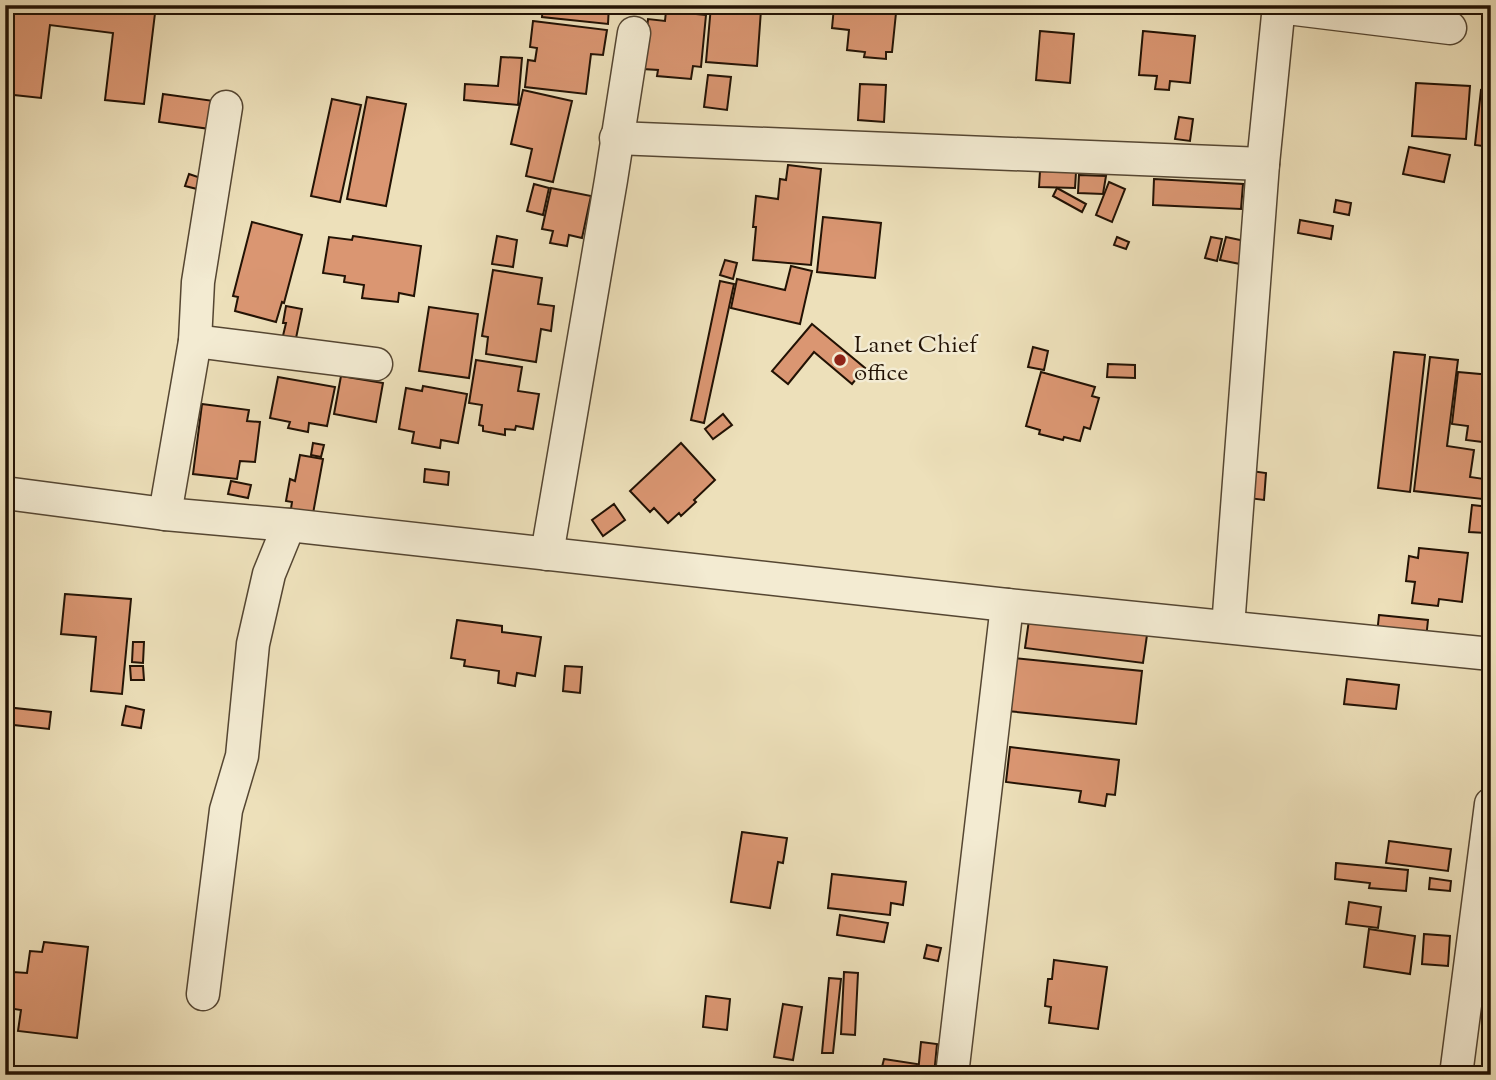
<svg xmlns="http://www.w3.org/2000/svg" width="1496" height="1080" viewBox="0 0 1496 1080" font-family="'Sorts Mill Goudy',serif">
	<style>
		.building { fill: #da9672; stroke: #221204; stroke-width: 2 }
		.lines { fill: none; stroke-linecap: round; stroke-linejoin: round }
		.minor-casing { stroke: #554632; stroke-width: 35 }
		.minor { stroke: #f3ebd2; stroke-width: 32 }
		.poi-dot { fill: #8f2418; stroke: #f3ebd2; stroke-width: 2.5 }
		.labels { text-anchor: middle; dominant-baseline: central; stroke-width: 5; stroke-linejoin: round; paint-order: stroke }
		.poi-label { font-size: 24px; fill: #221204; stroke: #f3ebd2; text-anchor: start }
	</style>
	<rect width="100%" height="100%" fill="#ede0ba"/>
	<filter id="stains"><feTurbulence type="fractalNoise" baseFrequency=".00286" numOctaves="4"/><feColorMatrix values="0 0 0 0 .2 0 0 0 0 .09 0 0 0 0 .02 0 0 0 .5 -.17"/></filter>
	<radialGradient id="worn" r=".72"><stop offset=".6" stop-color="#630" stop-opacity="0"/><stop offset="1" stop-color="#630" stop-opacity=".3"/></radialGradient>
	<g class="building">
		<polygon points="9,5 156,5 144,104 105,100 113,33 50,25 41,98 5,94 5,37"/>
		<polygon points="543,5 609,5 608,24 542,17"/>
		<polygon points="1083,5 1110,5 1109,10 1083,8"/>
		<polygon points="711,6 761,10 757,66 706,62"/>
		<polygon points="834,7 896,13 892,52 886,52 886,59 864,57 865,52 847,50 849,30 832,28"/>
		<polygon points="666,11 706,15 701,67 693,66 691,79 657,76 658,70 643,69 648,19 665,21"/>
		<polygon points="533,21 607,30 603,55 591,54 586,94 525,87 528,60 535,61 537,48 530,47"/>
		<polygon points="1040,31 1074,34 1070,83 1036,80"/>
		<polygon points="1143,31 1195,36 1190,83 1170,81 1169,90 1155,89 1157,76 1139,75"/>
		<polygon points="501,57 522,58 518,105 464,100 465,84 498,86"/>
		<polygon points="708,75 731,77 727,110 704,107"/>
		<polygon points="1416,83 1470,86 1466,139 1412,136"/>
		<polygon points="860,84 886,85 884,122 858,120"/>
		<polygon points="523,90 572,101 553,182 526,176 532,149 511,144"/>
		<polygon points="1481,90 1491,92 1491,147 1475,145"/>
		<polygon points="163,94 214,101 210,129 159,122"/>
		<polygon points="367,97 406,104 386,206 347,199"/>
		<polygon points="332,99 361,105 340,202 311,196"/>
		<polygon points="1179,117 1193,119 1190,141 1175,139"/>
		<polygon points="1409,147 1450,155 1444,182 1403,174"/>
		<polygon points="5,149 10,149 8,173 5,173"/>
		<polygon points="788,165 821,169 811,265 753,260 756,227 753,227 756,196 778,199 780,179 786,180"/>
		<polygon points="1484,165 1491,166 1491,183 1482,181"/>
		<polygon points="1040,171 1076,172 1075,188 1039,187"/>
		<polygon points="189,174 201,178 197,189 185,186"/>
		<polygon points="1079,175 1106,176 1103,194 1078,193"/>
		<polygon points="1154,179 1243,184 1241,209 1153,205"/>
		<polygon points="1109,182 1125,189 1112,222 1096,215"/>
		<polygon points="534,184 549,188 543,215 527,211"/>
		<polygon points="551,188 591,196 582,238 569,235 567,246 550,243 553,231 542,229"/>
		<polygon points="1057,188 1086,204 1082,212 1053,196"/>
		<polygon points="1336,200 1351,203 1349,215 1334,212"/>
		<polygon points="823,217 881,223 875,278 817,272"/>
		<polygon points="1300,220 1333,226 1331,239 1298,233"/>
		<polygon points="252,222 302,235 284,303 282,302 276,322 235,311 238,297 233,296"/>
		<polygon points="353,236 421,246 414,296 399,293 398,302 362,298 364,285 344,282 345,276 323,273 329,237 352,240"/>
		<polygon points="497,236 517,240 513,267 492,264"/>
		<polygon points="1117,237 1129,242 1126,249 1114,245"/>
		<polygon points="1211,237 1222,239 1217,261 1205,258"/>
		<polygon points="1226,237 1245,241 1240,264 1220,260"/>
		<polygon points="725,260 737,263 733,279 720,275"/>
		<polygon points="791,266 812,271 800,324 731,308 737,279 785,290"/>
		<polygon points="493,270 542,278 538,304 554,306 551,331 541,329 536,362 486,354 488,337 482,336"/>
		<polygon points="720,281 734,284 704,423 691,420"/>
		<polygon points="286,306 302,309 295,343 282,340 286,323 283,323"/>
		<polygon points="429,307 478,314 469,378 419,371"/>
		<polygon points="812,324 865,368 852,384 814,352 788,384 772,371"/>
		<polygon points="1033,347 1048,351 1044,370 1028,367"/>
		<polygon points="1394,352 1425,355 1410,492 1378,488"/>
		<polygon points="1430,357 1458,360 1447,446 1474,450 1470,477 1491,480 1491,500 1414,491"/>
		<polygon points="476,360 522,367 518,391 539,394 533,429 516,426 515,430 505,429 505,435 483,431 483,426 479,425 482,405 469,403"/>
		<polygon points="1108,364 1135,365 1135,378 1107,377"/>
		<polygon points="1041,372 1095,387 1092,396 1099,398 1090,429 1084,427 1080,441 1064,437 1063,440 1039,434 1040,430 1026,426"/>
		<polygon points="1458,372 1491,375 1491,443 1466,440 1468,426 1452,424"/>
		<polygon points="341,376 383,383 376,422 334,414"/>
		<polygon points="278,377 335,387 327,426 309,423 308,432 288,428 290,422 270,418"/>
		<polygon points="423,386 467,394 458,443 441,440 440,448 412,443 414,432 399,429 406,388 422,391"/>
		<polygon points="202,404 249,410 247,421 260,422 255,462 240,461 237,479 193,474"/>
		<polygon points="723,414 732,425 713,439 705,429"/>
		<polygon points="313,443 324,445 321,457 311,455"/>
		<polygon points="681,443 715,480 694,500 696,502 681,516 679,513 668,523 654,508 650,512 630,491"/>
		<polygon points="300,455 323,459 312,519 290,515 292,502 286,501 290,479 295,481"/>
		<polygon points="425,469 449,472 448,485 424,482"/>
		<polygon points="1251,471 1266,473 1264,500 1248,498"/>
		<polygon points="231,481 251,485 248,498 228,494"/>
		<polygon points="614,504 625,520 603,536 592,520"/>
		<polygon points="1472,505 1489,507 1486,533 1469,532"/>
		<polygon points="1419,548 1468,553 1462,602 1439,599 1438,606 1412,603 1415,582 1406,581 1409,556 1418,558"/>
		<polygon points="65,594 131,599 122,694 91,691 96,637 61,634"/>
		<polygon points="1379,615 1428,620 1426,639 1377,634"/>
		<polygon points="457,620 502,626 502,632 541,637 535,676 517,673 515,686 498,683 499,671 464,666 465,660 451,658"/>
		<polygon points="1029,620 1147,635 1143,663 1025,648"/>
		<polygon points="133,642 144,642 143,663 132,662"/>
		<polygon points="1013,658 1142,671 1136,724 1007,711"/>
		<polygon points="130,666 143,666 144,680 131,680"/>
		<polygon points="565,666 582,667 580,693 563,691"/>
		<polygon points="5,668 10,669 6,707 51,712 49,729 5,724"/>
		<polygon points="1347,679 1399,685 1396,709 1344,704"/>
		<polygon points="126,706 144,710 141,728 122,725"/>
		<polygon points="1010,747 1119,760 1115,795 1107,794 1105,806 1079,802 1081,791 1006,782"/>
		<polygon points="742,832 787,838 783,863 778,862 770,908 731,902"/>
		<polygon points="1389,841 1451,849 1448,871 1386,863"/>
		<polygon points="1336,863 1408,870 1406,891 1369,888 1370,883 1335,879"/>
		<polygon points="832,874 906,882 903,905 891,903 890,915 828,908"/>
		<polygon points="1430,878 1451,881 1450,891 1429,889"/>
		<polygon points="1349,902 1381,907 1378,928 1346,924"/>
		<polygon points="840,915 888,923 884,942 837,935"/>
		<polygon points="1369,929 1415,936 1410,974 1364,967"/>
		<polygon points="1424,934 1450,936 1448,966 1422,964"/>
		<polygon points="44,942 88,947 77,1038 18,1031 21,1010 8,1008 13,972 27,973 30,951 42,952"/>
		<polygon points="927,945 941,948 938,961 924,958"/>
		<polygon points="1054,960 1107,967 1098,1029 1049,1023 1051,1007 1045,1006 1048,979 1052,979"/>
		<polygon points="844,972 858,973 855,1035 841,1034"/>
		<polygon points="829,978 841,979 833,1053 822,1053"/>
		<polygon points="706,996 730,999 727,1030 703,1027"/>
		<polygon points="783,1004 802,1007 793,1060 774,1057"/>
		<polygon points="921,1042 937,1044 934,1075 918,1073"/>
		<polygon points="884,1059 917,1064 915,1075 881,1071"/>
		<polygon points="708,1068 748,1073 748,1075 707,1075"/>
	</g>
	<g class="lines">
		<defs>
			<g id="minor">
				<polyline points="1279,7 1450,28"/>
				<polyline points="616,138 1263,164"/>
				<polyline points="195,341 376,364"/>
				<polyline points="5,493 165,514 289,525 1007,605 1491,654"/>
				<polyline points="165,514 195,341 198,282 226,107"/>
				<polyline points="547,554 611,180 634,33"/>
				<polyline points="1228,627 1263,164 1279,5"/>
				<polyline points="203,994 226,810 242,756 253,644 269,574 289,525"/>
				<polyline points="952,1075 1007,605"/>
				<polyline points="1456,1075 1491,804"/>
			</g>
		</defs>
		<use href="#minor" class="minor-casing"/>
		<use href="#minor" class="minor"/>
	</g>
	<circle class="poi-dot" cx="840" cy="360" r="7"/>
	<g class="labels">
		<g class="poi-label">
			<text x="854" y="346">Lanet Chief<tspan x="854" dy="28">office</tspan></text>
		</g>
	</g>
	<rect width="1496" height="1080" fill="none" stroke="#ede0ba" stroke-width="28"/>
	<rect x="7" y="7" width="1482" height="1066" fill="none" stroke="#221204" stroke-width="3.5"/>
	<rect x="14" y="14" width="1468" height="1052" fill="none" stroke="#221204" stroke-width="2"/>
	<rect width="100%" height="100%" filter="url(#stains)"/>
	<rect width="100%" height="100%" fill="url(#worn)"/>
</svg>
